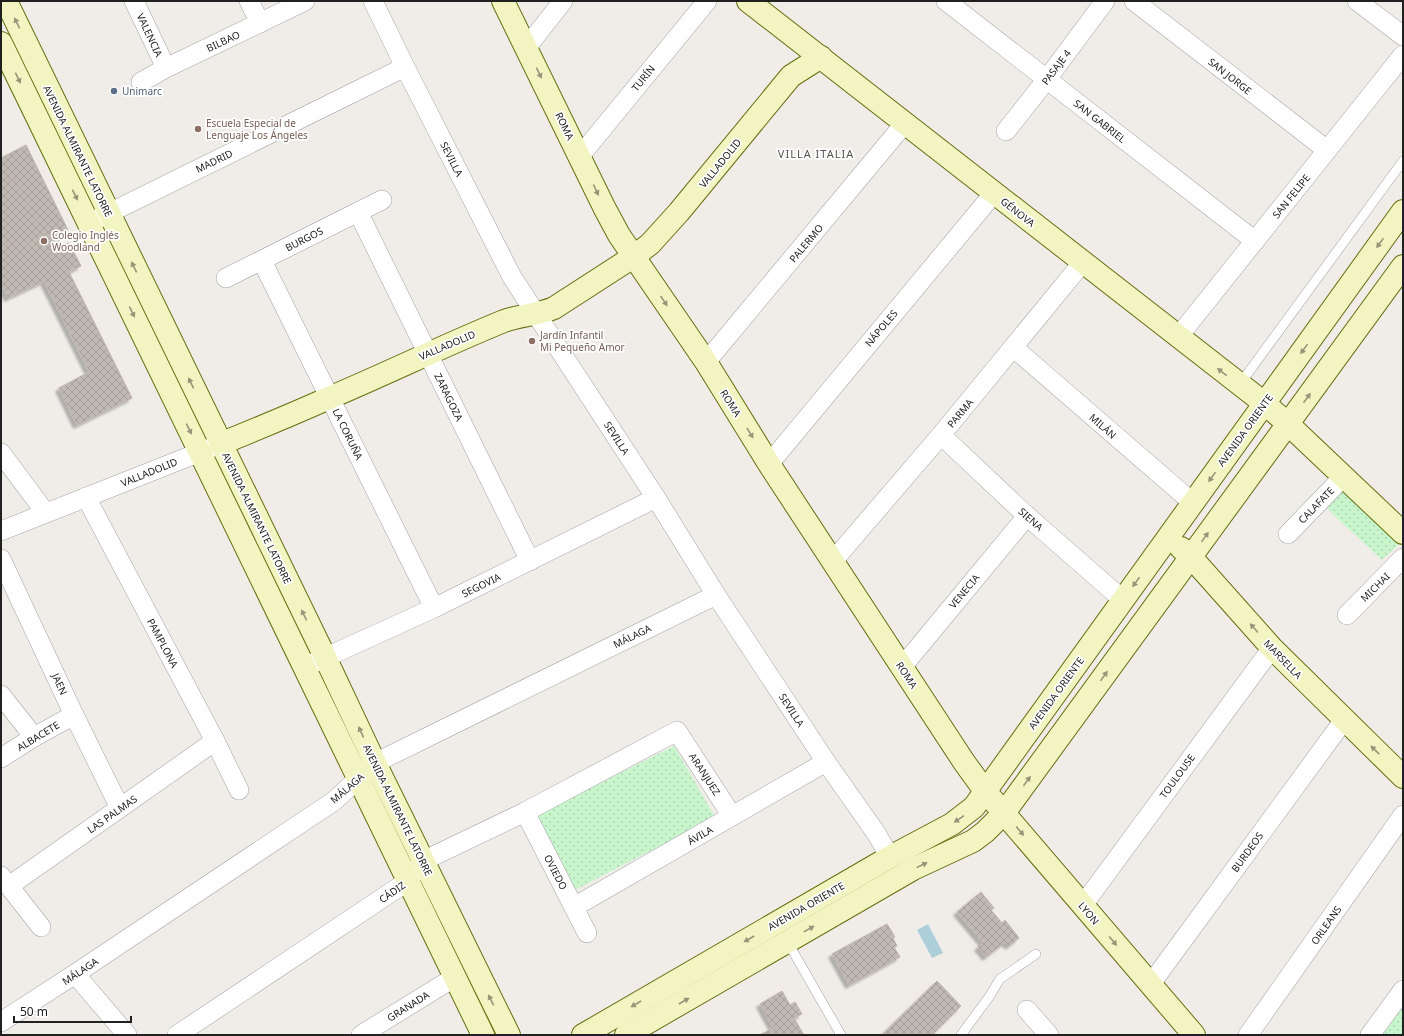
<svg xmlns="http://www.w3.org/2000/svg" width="1404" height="1036" viewBox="0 0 1404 1036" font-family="'Noto Sans',sans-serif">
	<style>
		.park { fill: url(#park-dots) }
		.water { fill: #accfd9 }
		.building { fill: url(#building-cross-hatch); stroke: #c0b4ab; filter: url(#shadow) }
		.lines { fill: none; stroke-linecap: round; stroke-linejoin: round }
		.lane-casing { stroke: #a4a4a4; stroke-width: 10 }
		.street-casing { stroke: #a4a4a4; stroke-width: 20 }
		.secondary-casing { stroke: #656f0f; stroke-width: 24 }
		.lane { stroke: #fff; stroke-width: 9 }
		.street { stroke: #fff; stroke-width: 19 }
		.secondary { stroke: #f2f4c1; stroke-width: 22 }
		.oneway { fill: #949579 }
		.service-dot { fill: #5c6f8a; stroke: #fff; stroke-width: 1.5 }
		.education-dot { fill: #8d6e63; stroke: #fff; stroke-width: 1.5 }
		.labels { text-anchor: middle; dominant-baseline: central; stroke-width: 3.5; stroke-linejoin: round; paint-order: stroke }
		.street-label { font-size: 10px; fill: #202020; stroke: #fff }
		.service-label { font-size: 10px; fill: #4e5e75; stroke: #fff; text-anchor: start }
		.education-label { font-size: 10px; fill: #785e54; stroke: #fff; text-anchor: start }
		.neighbourhood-label { font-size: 11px; letter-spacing: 1px; fill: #535353; stroke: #fff }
	</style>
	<defs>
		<pattern id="park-dots" width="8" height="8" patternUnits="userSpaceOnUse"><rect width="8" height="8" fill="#c9f5cd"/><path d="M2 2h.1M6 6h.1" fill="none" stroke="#acd2b0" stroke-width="1.8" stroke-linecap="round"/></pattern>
		<pattern id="building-cross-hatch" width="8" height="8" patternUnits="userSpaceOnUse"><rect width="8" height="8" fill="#c0b9b4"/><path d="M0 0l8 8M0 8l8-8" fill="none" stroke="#a59f9a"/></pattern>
		<filter id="shadow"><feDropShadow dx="-3.5" dy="3.5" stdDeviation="1" flood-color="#0004"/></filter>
	</defs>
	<rect width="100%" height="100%" fill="#f0ede8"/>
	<g class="park">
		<polygon points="1345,484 1403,540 1382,560 1323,505"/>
		<polygon points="674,746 715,817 575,890 537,815"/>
		<polygon points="1403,1000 1403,1035 1378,1035"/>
	</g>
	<polygon class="water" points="928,924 943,953 932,958 917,930"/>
	<g class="building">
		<polygon points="26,145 68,230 57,236 62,246 69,243 81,266 69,272 132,398 77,425 59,388 89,372 44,281 8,298 1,284 1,245 8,242 13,252 44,236 15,179 1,186 1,158"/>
		<polygon points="15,179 44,236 13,252 8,242 1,245 1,186"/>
		<polygon points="981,892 994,908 991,910 1002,923 1005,920 1019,938 1009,946 1005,942 986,957 978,947 983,943 957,912"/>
		<polygon points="887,924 895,937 893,938 897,946 894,947 900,957 849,985 832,954"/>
		<polygon points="937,981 961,1006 932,1035 882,1035"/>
		<polygon points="782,991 790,1005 795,1002 802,1014 794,1018 804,1035 760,1035 773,1028 760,1004"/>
	</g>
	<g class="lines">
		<defs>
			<g id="lane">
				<polyline points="1240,384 1403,161"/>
				<polyline points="787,941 841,1035"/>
				<polyline points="961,1035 989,997 1000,979 1036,954"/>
			</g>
			<g id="street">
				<polyline points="134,1 166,68"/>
				<polyline points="249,1 260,23"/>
				<polyline points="373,1 405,67 512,277 656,498 716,595 826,762 876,833 890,857"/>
				<polyline points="946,1 1255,241"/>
				<polyline points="1134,1 1327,150"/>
				<polyline points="1357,1 1403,36"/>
				<polyline points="526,48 563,1"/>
				<polyline points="141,82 166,68 305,1"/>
				<polyline points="1006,131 1047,79 1105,1"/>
				<polyline points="580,156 707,1"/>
				<polyline points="358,212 530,561"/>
				<polyline points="95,220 405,67"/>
				<polyline points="262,261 434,608"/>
				<polyline points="226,278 382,200"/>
				<polyline points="1178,337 1403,55"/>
				<polyline points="1014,348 1193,503"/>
				<polyline points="706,362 905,123"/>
				<polyline points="941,435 1027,516 1123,600"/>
				<polyline points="1,453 45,512"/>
				<polyline points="769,464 994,193"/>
				<polyline points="86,497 215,741 239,790"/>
				<polyline points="1,531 213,447"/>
				<polyline points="1288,534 1344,476"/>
				<polyline points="1,559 74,715 120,808"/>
				<polyline points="833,561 941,435 1083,262"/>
				<polyline points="1347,615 1403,558"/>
				<polyline points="311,664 434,608 656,498"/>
				<polyline points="902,667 1027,516"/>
				<polyline points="1,695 34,737"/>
				<polyline points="1,758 34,737 74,715"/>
				<polyline points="525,812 587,933"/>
				<polyline points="1,876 41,927"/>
				<polyline points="9,886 215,741"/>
				<polyline points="1083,905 1272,648"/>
				<polyline points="574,907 826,762"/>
				<polyline points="75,974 127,1035"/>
				<polyline points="1150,985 1344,720"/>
				<polyline points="1027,1010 1049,1035"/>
				<polyline points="1,1022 75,974 334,801 375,763 716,595"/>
				<polyline points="177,1035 408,881 423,861 525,812 677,731 732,816"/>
				<polyline points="361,1035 455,977"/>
				<polyline points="1248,1035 1403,815"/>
				<polyline points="1370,1035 1403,990"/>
			</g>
			<g id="secondary">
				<polyline points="6,1 325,657 375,763 509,1035"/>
				<polyline points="503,1 605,209 619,235 706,362 769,464 964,762 985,791 1194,1035"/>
				<polyline points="748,1 1264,403 1288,424 1403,533"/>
				<polyline points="1,43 483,1035"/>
				<path d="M220,444C257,429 293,414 329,398C388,373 445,345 504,321C520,315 538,315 554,308L633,257L650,244L679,212L791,76L821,57"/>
				<polyline points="1181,548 1191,557 1272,648 1403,777"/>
				<polyline points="583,1035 890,857 952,824 974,807 1403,211"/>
				<polyline points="626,1035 913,869 973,841 985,832 1004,813 1403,266"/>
			</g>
		</defs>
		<use href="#lane" class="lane-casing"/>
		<use href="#street" class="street-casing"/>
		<use href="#secondary" class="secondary-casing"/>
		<use href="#lane" class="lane"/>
		<use href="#street" class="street"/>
		<use href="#secondary" class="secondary"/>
	</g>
	<defs><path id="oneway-solid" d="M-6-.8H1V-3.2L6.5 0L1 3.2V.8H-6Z"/></defs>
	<g class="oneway">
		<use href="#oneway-solid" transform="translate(17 23) rotate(-116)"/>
		<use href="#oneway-solid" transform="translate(539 73) rotate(64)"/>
		<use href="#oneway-solid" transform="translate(18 78) rotate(64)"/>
		<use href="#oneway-solid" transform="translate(596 190) rotate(65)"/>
		<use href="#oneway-solid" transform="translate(75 195) rotate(64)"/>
		<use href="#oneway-solid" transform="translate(1380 243) rotate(126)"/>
		<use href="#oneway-solid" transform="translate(134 267) rotate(-116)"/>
		<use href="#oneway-solid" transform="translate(664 301) rotate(56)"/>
		<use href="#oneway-solid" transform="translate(132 312) rotate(64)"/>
		<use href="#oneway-solid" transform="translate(1304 349) rotate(126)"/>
		<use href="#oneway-solid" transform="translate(1222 372) rotate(-142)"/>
		<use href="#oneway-solid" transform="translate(191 383) rotate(-116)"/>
		<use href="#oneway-solid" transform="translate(1307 398) rotate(-54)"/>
		<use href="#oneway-solid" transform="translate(189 429) rotate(64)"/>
		<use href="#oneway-solid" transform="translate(750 433) rotate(58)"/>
		<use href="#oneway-solid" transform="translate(1212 477) rotate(126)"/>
		<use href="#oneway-solid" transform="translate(1205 537) rotate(-54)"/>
		<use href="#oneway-solid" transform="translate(1136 582) rotate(126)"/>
		<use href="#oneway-solid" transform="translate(304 615) rotate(-116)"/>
		<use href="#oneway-solid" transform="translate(1254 628) rotate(-132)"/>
		<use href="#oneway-solid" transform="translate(1104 676) rotate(-54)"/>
		<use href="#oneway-solid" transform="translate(361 732) rotate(-115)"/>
		<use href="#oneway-solid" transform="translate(1375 750) rotate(-136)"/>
		<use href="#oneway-solid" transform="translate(1027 781) rotate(-54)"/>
		<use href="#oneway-solid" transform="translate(959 819) rotate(146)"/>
		<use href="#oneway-solid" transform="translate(1020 831) rotate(50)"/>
		<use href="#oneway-solid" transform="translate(922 865) rotate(-26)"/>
		<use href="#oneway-solid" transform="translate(809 929) rotate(-29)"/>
		<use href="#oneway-solid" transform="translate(749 939) rotate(150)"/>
		<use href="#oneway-solid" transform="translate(1113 941) rotate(50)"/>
		<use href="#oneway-solid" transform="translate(491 1000) rotate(-116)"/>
		<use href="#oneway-solid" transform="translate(684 1001) rotate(-30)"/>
		<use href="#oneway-solid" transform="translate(636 1004) rotate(150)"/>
	</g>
	<circle class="service-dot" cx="114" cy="91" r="4"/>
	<g class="education-dot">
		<circle cx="198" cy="129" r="4"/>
		<circle cx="44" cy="241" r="4"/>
		<circle cx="532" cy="341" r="4"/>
	</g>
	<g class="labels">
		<g class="street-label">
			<text transform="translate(150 35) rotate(65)">VALENCIA</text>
			<text transform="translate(223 41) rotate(-25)">BILBAO</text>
			<text transform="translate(1056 67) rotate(-53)">PASAJE 4</text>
			<text transform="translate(1230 76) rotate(38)">SAN JORGE</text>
			<text transform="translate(643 78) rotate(-51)">TURÍN</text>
			<text transform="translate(1100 121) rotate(38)">SAN GABRIEL</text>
			<text transform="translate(565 126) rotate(64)">ROMA</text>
			<text transform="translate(78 151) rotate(64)">AVENIDA ALMIRANTE LATORRE</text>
			<text transform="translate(452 159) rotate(63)">SEVILLA</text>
			<text transform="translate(214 161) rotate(-26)">MADRID</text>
			<text transform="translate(720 163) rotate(-51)">VALLADOLID</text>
			<text transform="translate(1291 196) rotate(-51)">SAN FELIPE</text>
			<text transform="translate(1018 212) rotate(38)">GÉNOVA</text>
			<text transform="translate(304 239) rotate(-27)">BURGOS</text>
			<text transform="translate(806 243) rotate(-50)">PALERMO</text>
			<text transform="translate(881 328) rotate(-50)">NÁPOLES</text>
			<text transform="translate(447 345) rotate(-23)">VALLADOLID</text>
			<text transform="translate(449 397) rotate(64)">ZARAGOZA</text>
			<text transform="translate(731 403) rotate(58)">ROMA</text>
			<text transform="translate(960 413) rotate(-50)">PARMA</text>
			<text transform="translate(1103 426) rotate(41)">MILÁN</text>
			<text transform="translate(1245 430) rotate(-54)">AVENIDA ORIENTE</text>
			<text transform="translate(348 434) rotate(64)">LA CORUÑA</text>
			<text transform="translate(617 438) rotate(57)">SEVILLA</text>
			<text transform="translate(149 472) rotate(-22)">VALLADOLID</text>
			<text transform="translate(1316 505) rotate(-46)">CALAFATE</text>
			<text transform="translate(257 518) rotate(64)">AVENIDA ALMIRANTE LATORRE</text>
			<text transform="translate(1031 519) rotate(42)">SIENA</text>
			<text transform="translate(481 585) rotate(-26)">SEGOVIA</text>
			<text transform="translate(1375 587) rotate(-45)">MICHAI</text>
			<text transform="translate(964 591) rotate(-50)">VENECIA</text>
			<text transform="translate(632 636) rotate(-26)">MÁLAGA</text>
			<text transform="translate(163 643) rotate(62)">PAMPLONA</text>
			<text transform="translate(1283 659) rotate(46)">MARSELLA</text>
			<text transform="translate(907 675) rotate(57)">ROMA</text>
			<text transform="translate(60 684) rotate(65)">JAEN</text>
			<text transform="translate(1056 693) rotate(-54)">AVENIDA ORIENTE</text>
			<text transform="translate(792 710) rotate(57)">SEVILLA</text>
			<text transform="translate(38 736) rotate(-31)">ALBACETE</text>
			<text transform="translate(705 774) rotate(57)">ARANJUEZ</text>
			<text transform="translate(1177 776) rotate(-54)">TOULOUSE</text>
			<text transform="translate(347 788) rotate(-41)">MÁLAGA</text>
			<text transform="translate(398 810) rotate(64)">AVENIDA ALMIRANTE LATORRE</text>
			<text transform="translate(112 814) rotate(-35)">LAS PALMAS</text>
			<text transform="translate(700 835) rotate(-30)">ÁVILA</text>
			<text transform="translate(1247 852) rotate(-54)">BURDEOS</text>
			<text transform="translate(556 872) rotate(63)">OVIEDO</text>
			<text transform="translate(392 892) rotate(-34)">CÁDIZ</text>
			<text transform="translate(806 906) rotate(-30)">AVENIDA ORIENTE</text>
			<text transform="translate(1089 913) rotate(50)">LYON</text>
			<text transform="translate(1326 925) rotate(-55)">ORLEANS</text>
			<text transform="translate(80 971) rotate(-33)">MÁLAGA</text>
			<text transform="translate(408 1006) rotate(-32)">GRANADA</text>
		</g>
		<g class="service-label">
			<text x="122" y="91">Unimarc</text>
		</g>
		<g class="education-label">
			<text x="206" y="123">Escuela Especial de<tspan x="206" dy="12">Lenguaje Los Ángeles</tspan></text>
			<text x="52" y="235">Colegio Inglés<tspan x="52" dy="12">Woodland</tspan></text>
			<text x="540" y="335">Jardín Infantil<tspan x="540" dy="12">Mi Pequeño Amor</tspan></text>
		</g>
		<g class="neighbourhood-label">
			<text x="816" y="153">VILLA ITALIA</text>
		</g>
	</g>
	<rect width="1404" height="1036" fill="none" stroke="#202020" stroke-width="4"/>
	<path d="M14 1016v6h117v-6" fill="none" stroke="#202020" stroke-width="2"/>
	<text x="20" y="1016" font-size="12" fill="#202020" stroke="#ffffff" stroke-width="3" paint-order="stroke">50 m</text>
</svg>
